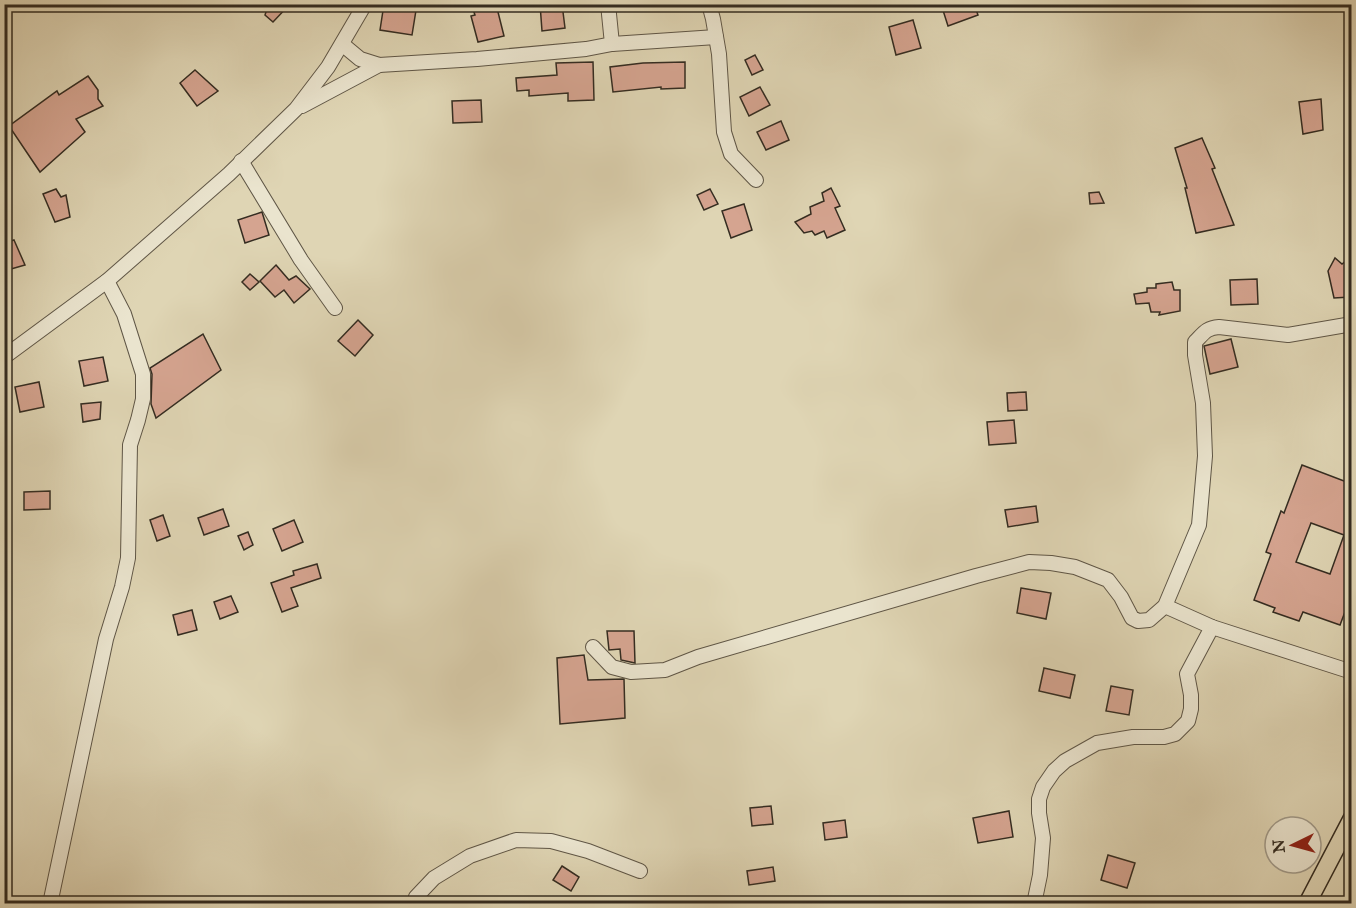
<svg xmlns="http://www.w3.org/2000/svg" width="1356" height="908" viewBox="0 0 1356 908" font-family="'IM FELL Great Primer',serif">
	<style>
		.building { fill: #d5a490; stroke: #342c21; stroke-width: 1.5; fill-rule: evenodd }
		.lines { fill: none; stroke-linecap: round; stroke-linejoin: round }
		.minor-casing { stroke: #5f5646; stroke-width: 16 }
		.major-casing { stroke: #342c21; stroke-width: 19 }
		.minor { stroke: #eae4ce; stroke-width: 14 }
		.major { stroke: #dfd5b4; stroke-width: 16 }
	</style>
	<rect width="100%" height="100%" fill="#dfd5b4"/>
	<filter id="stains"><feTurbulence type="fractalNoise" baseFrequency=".00333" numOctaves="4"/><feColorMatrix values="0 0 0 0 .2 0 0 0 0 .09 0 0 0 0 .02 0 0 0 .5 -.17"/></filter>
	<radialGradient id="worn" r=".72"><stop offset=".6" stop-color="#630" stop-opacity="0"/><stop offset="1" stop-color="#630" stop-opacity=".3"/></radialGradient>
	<g class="building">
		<polygon points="259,4 290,4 273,22 265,15 266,12"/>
		<polygon points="384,4 417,4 412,35 380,30"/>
		<polygon points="471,4 496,4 504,36 478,42 471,16 475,15"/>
		<polygon points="540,4 562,4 565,28 542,31"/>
		<polygon points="941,4 974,4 978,15 948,26"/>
		<polygon points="913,20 921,48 896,55 889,27"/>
		<polygon points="755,55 763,70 752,75 745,60"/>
		<polygon points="593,62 594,100 568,101 568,93 529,96 529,90 517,91 516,78 557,75 556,63"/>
		<polygon points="685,62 685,88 661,89 661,87 613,92 610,67 643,63"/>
		<polygon points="195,70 218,91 197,106 180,83"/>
		<polygon points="88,76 98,90 98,99 103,106 76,119 85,132 40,172 9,126 57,91 59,95"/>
		<polygon points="760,87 770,105 749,116 740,97"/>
		<polygon points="1321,99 1323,130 1303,134 1299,102"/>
		<polygon points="481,100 482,122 453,123 452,101"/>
		<polygon points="781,121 789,140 766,150 757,132"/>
		<polygon points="1202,138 1215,168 1212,169 1234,225 1196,233 1185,188 1187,188 1175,148"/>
		<polygon points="831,188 840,206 835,208 845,230 827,238 824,231 815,235 812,231 804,233 795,222 811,214 810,207 824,201 822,193"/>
		<polygon points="56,189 61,197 66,195 70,217 55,222 43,194"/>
		<polygon points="710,189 718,204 704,210 697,195"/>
		<polygon points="1099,192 1104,203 1090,204 1089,193"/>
		<polygon points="744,204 752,230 731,238 722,211"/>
		<polygon points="262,212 269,235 245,243 238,220"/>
		<polygon points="14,240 25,265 4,271 4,243"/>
		<polygon points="1352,256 1352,288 1349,292 1350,297 1334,298 1328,271 1335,258 1342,264"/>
		<polygon points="276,265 289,280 296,276 310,289 294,303 284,290 275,297 260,281"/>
		<polygon points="250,274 259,282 250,290 242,282"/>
		<polygon points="1257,279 1258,304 1231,305 1230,280"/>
		<polygon points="1172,282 1174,290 1180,290 1180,311 1159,315 1160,312 1151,312 1149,303 1136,304 1134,294 1147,292 1147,288 1156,288 1156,284"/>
		<polygon points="358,320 373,335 355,356 338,341"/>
		<polygon points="203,334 221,370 156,418 151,404 152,374 150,368"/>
		<polygon points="1231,339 1238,367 1210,374 1204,346"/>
		<polygon points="103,357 108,381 84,386 79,361"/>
		<polygon points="39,382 44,407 20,412 15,387"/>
		<polygon points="1026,392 1027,410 1008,411 1007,393"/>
		<polygon points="101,402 100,419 83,422 81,404"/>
		<polygon points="1014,420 1016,443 989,445 987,422"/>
		<path d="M1302,465L1352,484V584L1348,594L1351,596L1340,625L1303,612L1299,621L1273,612L1275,608L1254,600L1271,554L1266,552L1281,511L1284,513ZM1311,523L1344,535L1330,574L1296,562Z"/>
		<polygon points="50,491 50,509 24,510 24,492"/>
		<polygon points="1036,506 1038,522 1008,527 1005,510"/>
		<polygon points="223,509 229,526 204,535 198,518"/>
		<polygon points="163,515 170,536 157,541 150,520"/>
		<polygon points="294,520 303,542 282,551 273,529"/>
		<polygon points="248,532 253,545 244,550 238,536"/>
		<polygon points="317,564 321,578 291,588 298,606 282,612 271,583 294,575 293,571"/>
		<polygon points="1021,588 1051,593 1046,619 1017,613"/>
		<polygon points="231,596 238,612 220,619 214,602"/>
		<polygon points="192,610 197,630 178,635 173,615"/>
		<polygon points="607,631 634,631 635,663 621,660 620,649 609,650"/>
		<polygon points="584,655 588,680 624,679 625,718 560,724 557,658"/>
		<polygon points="1044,668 1075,675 1070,698 1039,691"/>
		<polygon points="1111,686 1133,690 1129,715 1106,711"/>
		<polygon points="771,806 773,824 752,826 750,808"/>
		<polygon points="1009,811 1013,837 978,843 973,818"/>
		<polygon points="845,820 847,837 825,840 823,823"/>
		<polygon points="1108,855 1135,863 1127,888 1101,880"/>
		<polygon points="562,866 579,877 571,891 553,880"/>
		<polygon points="773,867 775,881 749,885 747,871"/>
	</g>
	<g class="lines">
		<defs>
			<g id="minor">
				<polyline points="709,4 713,19 719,54 724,132 731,154 756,180"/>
				<polyline points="342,44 360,59 379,65 477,59 586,49 612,44 608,4"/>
				<polyline points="612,44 716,37"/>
				<polyline points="302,106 379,65"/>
				<polyline points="241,161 301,260 335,308"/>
				<polyline points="4,357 107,281 229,174 296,109 328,67 365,4"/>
				<polyline points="1165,606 1212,627 1352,672"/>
				<path d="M593,647L612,667L631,672L665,670L698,657L976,576L1029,562L1051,563L1075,567L1108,580L1121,597L1132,618L1138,621L1149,620L1165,606L1199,525L1205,456L1203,403L1195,355V342C1204,333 1206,328 1219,327L1288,335L1352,324"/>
				<polyline points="50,904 106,639 122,587 128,558 130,445 138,420 143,399 143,374 124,314 107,281"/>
				<polyline points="414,904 416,897 434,878 470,856 516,840 551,841 588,851 640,871"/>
				<polyline points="1034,904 1040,875 1043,838 1039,813 1039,799 1043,787 1054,771 1065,761 1097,743 1133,737 1164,737 1175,734 1188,721 1191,709 1191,695 1187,674 1212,627"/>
			</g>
			<polyline id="major" points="1307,904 1352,818"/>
		</defs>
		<use href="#minor" class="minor-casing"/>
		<use href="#major" class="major-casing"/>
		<use href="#minor" class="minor"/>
		<use href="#major" class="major"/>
	</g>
	<rect width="1356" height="908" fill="none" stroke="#dfd5b4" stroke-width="24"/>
	<rect x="6" y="6" width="1344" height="896" fill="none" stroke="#342c21" stroke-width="3"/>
	<rect x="12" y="12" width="1332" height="884" fill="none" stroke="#342c21" stroke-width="1.5"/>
	<g transform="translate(1293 845) rotate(265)"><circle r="28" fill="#eae4ce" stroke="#a19a89" stroke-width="1.5"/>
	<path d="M0-4.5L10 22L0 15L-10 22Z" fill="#8f2418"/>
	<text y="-9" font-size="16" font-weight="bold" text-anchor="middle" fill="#342c21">N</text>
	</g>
	<rect width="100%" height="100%" filter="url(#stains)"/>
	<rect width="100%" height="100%" fill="url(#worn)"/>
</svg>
